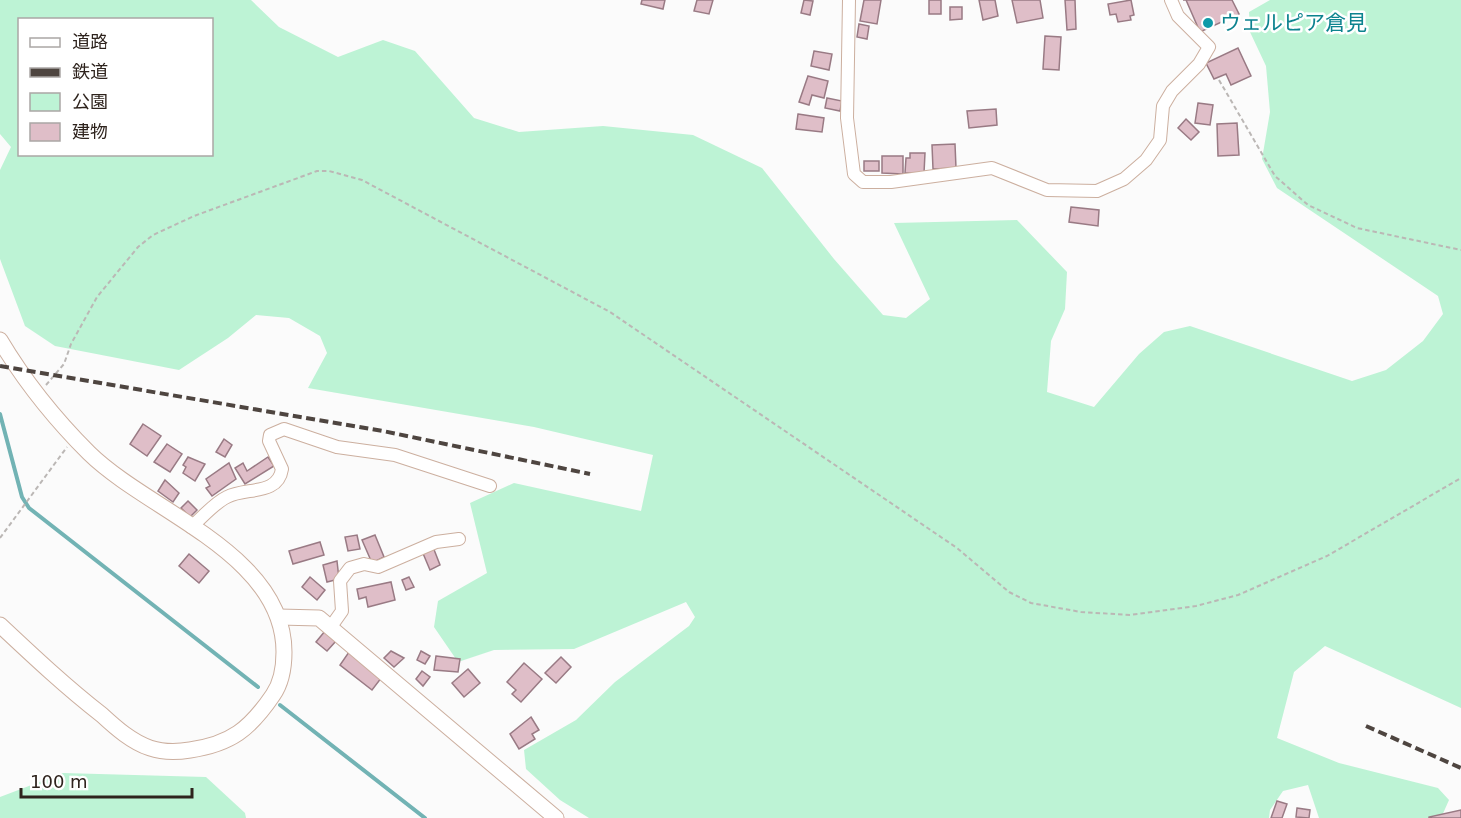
<svg xmlns="http://www.w3.org/2000/svg" width="1461" height="818" viewBox="0 0 1461 818" font-family="'DejaVu Sans','Noto Sans JP',sans-serif">
	<style>
		.green { fill: #bdf3d5; fill-rule: evenodd }
		.lines { fill: none; stroke-linecap: round; stroke-linejoin: round }
		.stream { stroke: #72b3b4; stroke-width: 4 }
		.building { fill: #dfbec8; stroke: #997a84; stroke-width: 1.5 }
		.minor-casing { stroke: #ccaf9f; stroke-width: 14 }
		.tertiary-casing { stroke: #ccaf9f; stroke-width: 17 }
		.path { stroke: #bbb7b5; stroke-width: 2; stroke-dasharray: 4.5 3; stroke-linecap: butt }
		.minor { stroke: #fff; stroke-width: 12 }
		.tertiary { stroke: #fff; stroke-width: 15 }
		.rail { stroke: #4e4540; stroke-width: 4; stroke-dasharray: 9 4.5; stroke-linecap: butt }
		.culture-dot { fill: #0f9aa8; stroke: #fff; stroke-width: 2 }
		.labels { text-anchor: middle; dominant-baseline: central; stroke-width: 5; stroke-linejoin: round; paint-order: stroke }
		.culture-label { font-size: 21px; fill: #0d838f; stroke: #fff; text-anchor: start }
	</style>
	<rect width="100%" height="100%" fill="#fbfbfb"/>
	<g class="green">
		<path d="M0,0H251L279,27L338,57L383,40L415,51L474,118L519,132L603,126L693,135L762,168L834,259L883,315L906,318L930,299L894,223L1017,220L1067,272L1065,309L1051,341L1047,392L1094,407L1139,354L1164,332L1190,326L1352,381L1386,370L1423,341L1443,314L1438,296L1277,188L1262,159L1270,112L1266,66L1250,32L1249,12L1270,0H1461V708L1325,646L1294,672L1277,738L1339,763L1438,788L1449,800L1441,818H1319L1308,785L1283,791L1270,810L1269,818H589L560,800L526,769L524,750L576,720L615,682L689,626L695,617L686,602L574,649L494,650L458,662L434,627L438,601L487,573L470,503L514,483L641,511L653,455L534,427L308,388L327,353L320,336L289,318L256,315L228,338L179,370L55,346L25,326L0,259V170L11,147L0,134ZM20,20H212V154H20Z"/>
		<polygon points="63,773 206,777 245,813 246,818 0,818 0,797"/>
	</g>
	<g class="lines">
		<g class="stream">
			<polyline points="0,414 22,497 29,508 258,687"/>
			<polyline points="280,705 425,818"/>
		</g>
	</g>
	<g class="building">
		<polygon points="642,0 665,0 663,9 641,4"/>
		<polygon points="697,0 713,0 709,14 694,11"/>
		<polygon points="804,0 813,1 810,15 801,13"/>
		<polygon points="864,0 881,0 877,24 860,21"/>
		<rect x="929" y="0" width="12" height="14"/>
		<polygon points="979,0 995,0 998,16 983,20"/>
		<polygon points="1012,0 1040,0 1043,18 1017,23"/>
		<polygon points="1065,0 1075,0 1076,29 1067,30"/>
		<polygon points="1131,0 1134,15 1130,16 1131,20 1118,22 1116,14 1110,15 1108,4"/>
		<polygon points="1183,0 1232,0 1239,14 1200,32 1186,0"/>
		<polygon points="950,7 962,7 962,19 950,20"/>
		<polygon points="859,24 869,26 867,39 857,37"/>
		<polygon points="1045,36 1061,37 1059,70 1043,69"/>
		<polygon points="1238,48 1251,76 1231,85 1226,74 1214,79 1206,63"/>
		<polygon points="814,51 832,54 829,70 811,66"/>
		<polygon points="808,76 828,81 824,98 812,95 809,105 799,102"/>
		<polygon points="827,98 842,101 840,111 825,108"/>
		<polygon points="1198,103 1213,105 1210,125 1195,123"/>
		<polygon points="996,109 997,125 969,128 967,111"/>
		<polygon points="798,114 824,118 822,132 796,129"/>
		<polygon points="1186,119 1199,132 1191,140 1178,128"/>
		<polygon points="1237,123 1239,155 1218,156 1217,124"/>
		<polygon points="955,144 956,168 933,169 932,145"/>
		<polygon points="910,153 925,153 924,173 905,173 906,158 910,158"/>
		<polygon points="882,156 903,156 903,174 882,173"/>
		<rect x="864" y="161" width="15" height="10"/>
		<polygon points="1071,207 1099,210 1098,226 1069,222"/>
		<polygon points="143,424 161,436 147,456 130,444"/>
		<polygon points="224,439 232,445 225,457 216,452"/>
		<polygon points="167,444 182,454 170,472 154,462"/>
		<polygon points="188,457 205,464 195,481 183,473 186,467 183,465"/>
		<polygon points="268,457 274,466 245,484 235,468 243,463 247,471"/>
		<polygon points="229,463 236,479 212,496 206,488 210,486 206,479"/>
		<polygon points="165,480 179,493 173,502 158,491"/>
		<polygon points="188,501 197,510 190,517 181,508"/>
		<polygon points="357,535 360,549 348,551 345,537"/>
		<polygon points="375,535 384,557 372,563 362,540"/>
		<polygon points="320,542 324,555 293,564 289,551"/>
		<polygon points="433,547 440,565 430,570 422,551"/>
		<polygon points="189,554 209,571 199,583 179,566"/>
		<polygon points="337,561 339,579 327,582 323,565"/>
		<polygon points="310,577 325,590 317,600 302,587"/>
		<polygon points="409,577 414,587 406,590 402,580"/>
		<polygon points="391,582 395,600 368,607 366,597 359,599 357,589"/>
		<polygon points="325,631 336,641 327,651 316,642"/>
		<polygon points="391,651 404,658 394,667 384,658"/>
		<polygon points="421,651 430,656 425,664 417,660"/>
		<polygon points="349,652 382,677 372,690 340,665"/>
		<polygon points="436,656 460,659 458,672 434,670"/>
		<polygon points="561,657 571,667 556,683 545,673"/>
		<polygon points="524,663 542,679 521,702 512,694 516,690 507,682"/>
		<polygon points="468,669 480,683 464,697 452,683"/>
		<polygon points="422,671 430,677 423,686 416,679"/>
		<polygon points="531,717 539,730 532,734 535,739 519,749 510,734"/>
		<polygon points="1277,801 1287,804 1282,818 1271,818"/>
		<polygon points="1297,808 1310,810 1309,818 1296,817"/>
		<polygon points="1461,810 1461,818 1429,818 1429,817"/>
	</g>
	<g class="lines">
		<defs>
			<g id="minor">
				<polyline points="849,0 847,118 854,174 863,182 891,182 992,168 1047,190 1097,191 1124,179 1146,160 1160,140 1163,106 1172,91 1199,64 1209,47 1178,16 1171,0"/>
				<path d="M191,527C202,518 214,503 227,497C245,487 278,496 282,469L269,441L270,435L284,429L337,447L395,455L490,486"/>
				<polyline points="330,628 342,611 340,581 350,568 364,564 378,567 436,542 459,539"/>
			</g>
			<g id="tertiary">
				<path d="M0,340C25,382 54,418 89,453C149,512 284,554 284,652C284,667 282,682 273,695C250,729 231,744 190,750C178,752 162,752 150,748C132,742 116,728 102,715C66,687 33,656 0,625"/>
				<polyline points="279,617 319,618 556,818"/>
			</g>
		</defs>
		<use href="#minor" class="minor-casing"/>
		<use href="#tertiary" class="tertiary-casing"/>
		<g class="path">
			<polyline points="1219,80 1275,176 1308,205 1357,228 1461,250"/>
			<polyline points="46,385 64,364 71,344 97,297 138,247 153,235 194,216 317,171 329,171 362,180 610,312 957,548 1009,592 1031,603 1081,612 1130,615 1196,606 1238,595 1327,556 1461,478"/>
			<polyline points="0,538 67,447"/>
		</g>
		<use href="#minor" class="minor"/>
		<use href="#tertiary" class="tertiary"/>
		<g class="rail">
			<polyline points="0,366 383,431 590,474"/>
			<polyline points="1366,726 1461,768"/>
		</g>
	</g>
	<circle class="culture-dot" cx="1208" cy="23" r="6"/>
	<g class="labels">
		<g class="culture-label">
			<text x="1220" y="23">ウェルピア倉見</text>
		</g>
	</g>
	<rect x="18" y="18" width="195" height="138" fill="#ffffff" stroke="#aba7a5" stroke-width="1.5"/>
	<rect x="30" y="38" width="30" height="9" fill="#ffffff" stroke="#aba7a5" stroke-width="1.5"/>
	<text x="72" y="48" font-size="18" fill="#2e231d">道路</text>
	<rect x="30" y="68" width="30" height="9" fill="#4e4540" stroke="#aba7a5" stroke-width="1.5"/>
	<text x="72" y="78" font-size="18" fill="#2e231d">鉄道</text>
	<rect x="30" y="93" width="30" height="18" fill="#bdf3d5" stroke="#aba7a5" stroke-width="1.5"/>
	<text x="72" y="108" font-size="18" fill="#2e231d">公園</text>
	<rect x="30" y="123" width="30" height="18" fill="#dfbec8" stroke="#aba7a5" stroke-width="1.5"/>
	<text x="72" y="138" font-size="18" fill="#2e231d">建物</text>
	<path d="M21 788v9h171v-9" fill="none" stroke="#2e231d" stroke-width="3"/>
	<text x="30" y="788" font-size="18" fill="#2e231d" stroke="#ffffff" stroke-width="4.5" paint-order="stroke">100 m</text>
</svg>
